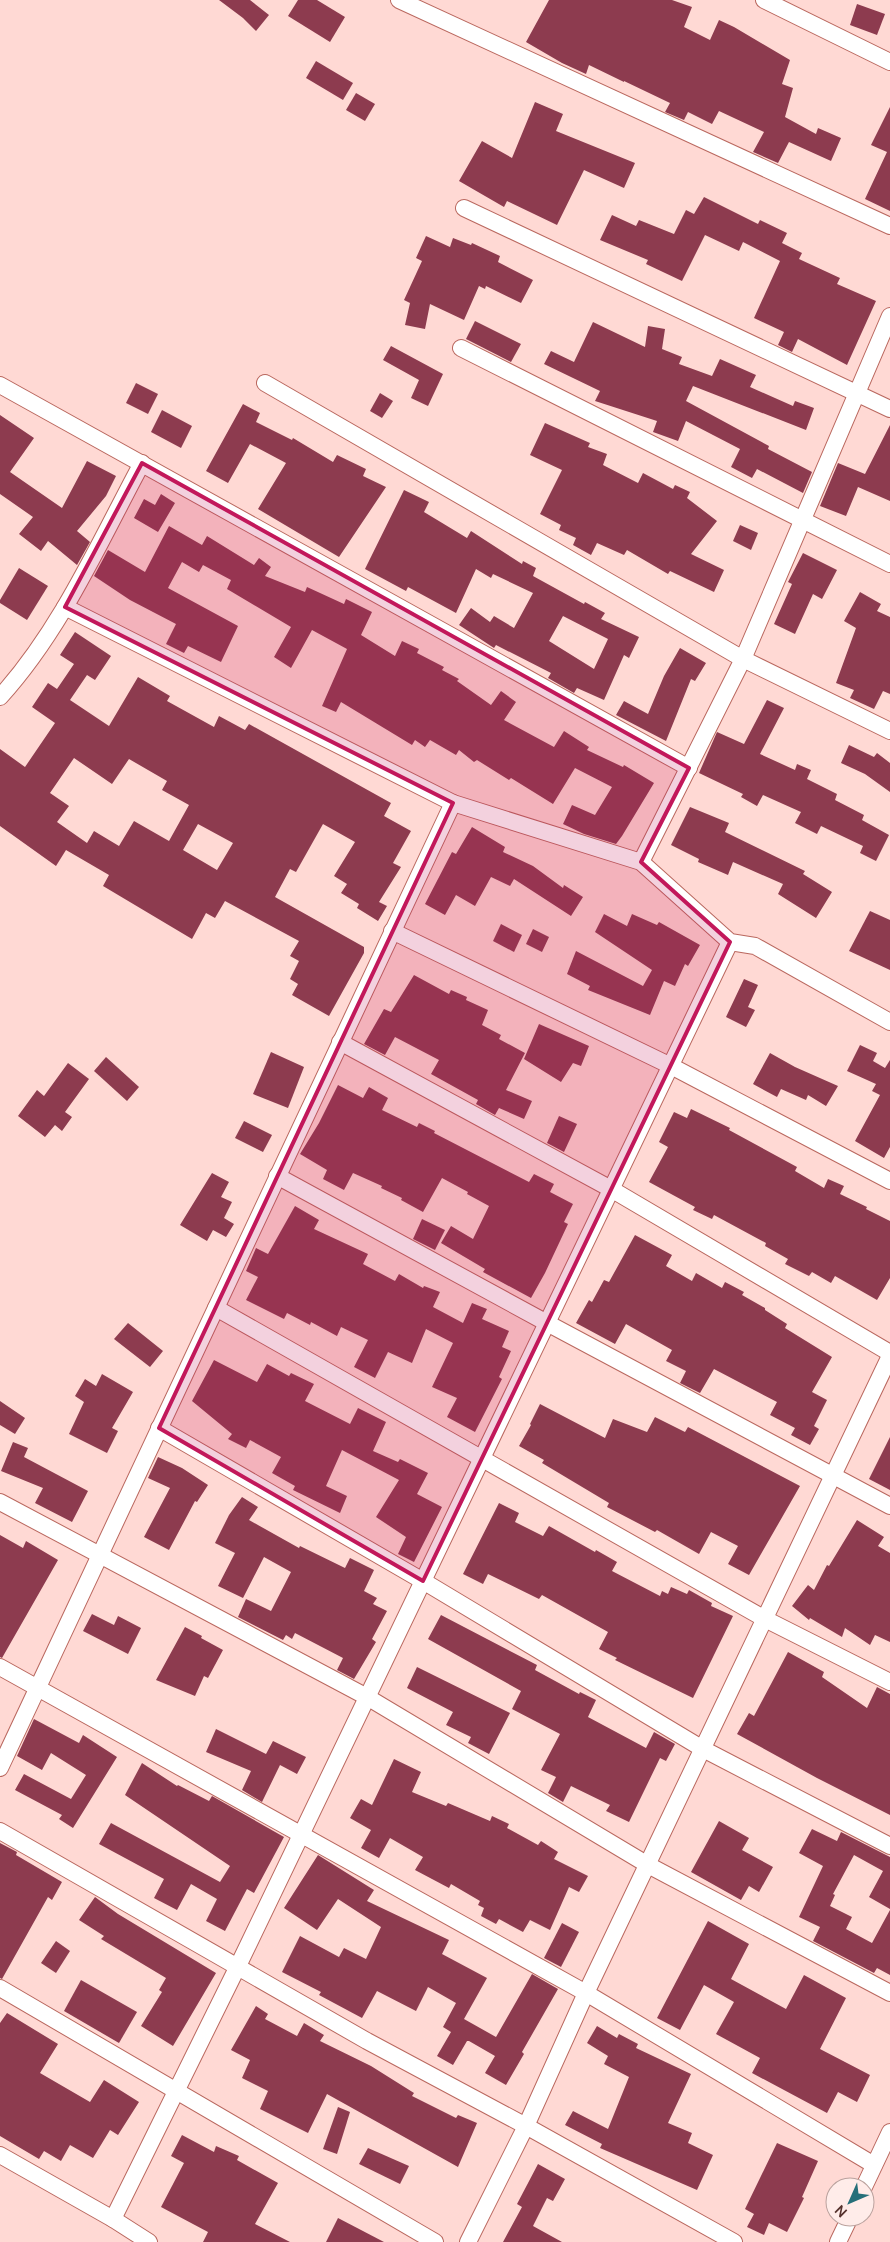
<svg xmlns="http://www.w3.org/2000/svg" width="890" height="2242" viewBox="0 0 890 2242" font-family="Manrope,sans-serif">
	<style>
		.building { fill: #8d3b4f; fill-rule: evenodd }
		.lines { fill: none; stroke-linecap: round; stroke-linejoin: round }
		.street-casing { stroke: #ba685f; stroke-width: 18 }
		.street { stroke: #fff; stroke-width: 16 }
		.marked { fill: #c2185b; fill-opacity: 0.2; stroke: #c2185b; stroke-width: 4; stroke-linejoin: round }
	</style>
	<rect width="100%" height="100%" fill="#ffd9d4"/>
	<g class="building">
		<polygon points="219,0 250,0 269,15 256,31 243,18"/>
		<polygon points="298,0 317,0 345,17 330,42 288,16"/>
		<polygon points="549,0 672,0 692,7 684,27 710,40 719,20 734,27 790,60 782,84 793,88 785,117 816,134 818,128 841,138 831,161 789,142 778,163 753,152 764,132 719,111 712,124 688,112 684,120 665,112 670,103 624,81 624,82 589,65 586,74 562,63 526,42"/>
		<polygon points="857,4 885,14 877,35 850,25"/>
		<polygon points="316,61 353,83 343,100 306,78"/>
		<polygon points="356,93 375,104 365,121 346,110"/>
		<polygon points="535,102 563,114 556,131 635,163 624,188 584,170 557,225 507,201 504,207 459,181 482,141 512,158"/>
		<polygon points="890,107 890,211 865,199 887,152 871,145"/>
		<polygon points="704,197 758,224 760,220 787,233 782,243 802,253 799,259 840,278 837,284 876,301 847,365 798,339 792,352 778,345 784,332 754,318 780,261 743,242 739,251 705,235 682,281 646,264 648,260 600,240 612,215 636,226 639,220 674,234 686,210 694,214"/>
		<polygon points="426,236 450,247 453,238 471,245 472,243 500,256 498,262 533,280 521,303 486,286 485,289 479,286 464,320 430,304 425,329 405,325 410,303 404,300 422,261 416,258"/>
		<polygon points="475,321 521,344 511,362 466,339"/>
		<polygon points="593,322 645,347 648,326 665,329 662,349 682,357 679,364 712,376 720,359 756,375 750,387 793,406 795,401 814,408 806,430 693,386 686,401 769,446 768,449 812,472 803,493 757,469 752,478 731,467 740,449 686,421 678,441 653,432 657,421 595,401 600,391 544,364 551,351 574,362"/>
		<polygon points="391,346 443,374 428,406 411,398 419,380 383,360"/>
		<polygon points="136,383 158,394 148,414 126,403"/>
		<polygon points="380,393 393,401 382,418 370,411"/>
		<polygon points="243,404 260,413 256,422 292,440 293,438 333,462 337,455 366,469 363,476 386,487 339,557 258,509 286,463 250,444 228,483 206,471"/>
		<polygon points="162,410 192,426 181,448 151,432"/>
		<polygon points="0,415 34,438 10,472 62,508 87,461 116,476 106,496 77,531 90,542 77,565 48,541 41,551 19,534 33,517 0,494"/>
		<polygon points="545,423 590,443 588,447 607,454 603,465 638,483 643,473 673,489 675,485 690,492 687,498 717,521 691,554 724,570 714,592 670,571 668,574 627,550 624,555 597,543 591,555 573,545 576,538 559,530 561,525 540,514 562,470 530,455"/>
		<polygon points="890,425 890,501 858,487 846,516 820,506 838,463 865,474"/>
		<path d="M404,490L429,502L424,512L467,538L471,531L522,564L523,561L536,568L533,576L584,604L585,602L605,613L601,619L639,637L629,658L624,655L604,700L577,688L574,693L548,678L551,673L496,645L494,648L459,625L471,608L490,622L494,616L514,628L533,593L493,574L491,578L476,569L456,613L408,587L406,591L365,569ZM563,616L608,639L594,669L549,641Z"/>
		<polygon points="161,494 175,503 158,532 134,518 144,499 155,505"/>
		<polygon points="740,525 758,533 751,550 733,541"/>
		<polygon points="169,526 202,545 207,536 254,565 259,558 271,567 265,576 305,592 307,587 344,604 346,599 372,612 361,635 395,656 402,641 419,649 417,653 444,667 442,670 459,679 457,681 491,705 501,691 516,702 504,720 554,747 564,731 589,747 587,750 623,767 624,765 654,783 622,836 616,844 584,834 563,824 572,805 595,815 612,787 575,768 553,804 511,778 509,780 477,760 474,762 459,750 456,755 430,740 425,747 415,740 412,745 341,702 336,712 322,706 347,649 312,630 291,668 274,657 291,627 227,589 231,580 203,565 199,572 182,562 168,588 238,626 221,662 188,646 184,653 166,644 176,624 130,600 94,576 108,550 145,572"/>
		<polygon points="803,553 837,570 822,599 813,594 795,634 774,624 792,584 788,582"/>
		<polygon points="19,568 48,586 27,620 0,603 0,600"/>
		<polygon points="860,592 881,604 877,611 890,617 890,694 883,691 874,709 850,698 854,690 836,683 856,628 844,621"/>
		<path d="M75,632L111,656L95,680L87,675L70,700L109,726L138,677L170,696L167,701L214,727L219,716L245,730L249,724L391,803L384,816L411,831L393,863L401,867L379,902L387,906L378,921L357,908L359,904L341,893L347,884L334,876L355,842L323,824L296,872L290,869L275,897L364,947V953L329,1016L292,995L298,984L290,979L299,961L290,956L299,941L225,901L215,918L206,913L192,939L103,886L109,875L66,850L56,866L0,826V749L25,767L55,723L32,707L48,683L57,689L74,664L60,655ZM74,758L112,784L129,759L167,781L162,790L189,805L169,841L134,821L119,846L94,831L87,843L57,822L69,806L50,793ZM198,824L233,843L217,870L183,850Z"/>
		<polygon points="680,648 706,663 695,681 691,679 666,741 616,715 624,701 648,714 664,676"/>
		<polygon points="767,700 784,708 760,754 795,770 797,764 811,770 807,779 837,794 835,800 864,815 862,820 889,835 876,861 860,853 863,846 821,826 817,834 795,823 801,812 763,795 757,806 741,797 743,794 699,773 717,732 744,744"/>
		<polygon points="849,745 874,757 877,753 890,763 890,792 865,774 841,763"/>
		<polygon points="690,807 729,823 725,832 805,871 803,874 832,892 816,918 778,894 783,884 733,862 728,875 698,862 699,859 671,845"/>
		<polygon points="472,827 505,847 503,852 533,866 563,888 564,885 583,897 571,916 514,879 510,886 491,877 475,906 456,895 445,915 425,904 452,852 456,854"/>
		<polygon points="870,911 890,920 890,970 849,951"/>
		<polygon points="604,914 627,926 632,914 657,925 659,922 700,945 688,966 685,964 675,986 664,981 650,1015 588,990 590,986 567,974 576,951 643,986 652,970 595,932"/>
		<polygon points="501,924 522,935 514,952 493,941"/>
		<polygon points="533,929 549,937 542,952 526,944"/>
		<polygon points="414,975 449,994 451,990 467,997 466,1000 488,1010 482,1025 501,1035 499,1039 525,1053 506,1090 532,1101 524,1119 499,1108 495,1115 476,1104 478,1100 431,1074 439,1060 395,1037 385,1055 364,1044 384,1009 391,1012"/>
		<polygon points="744,979 758,985 748,1007 755,1010 746,1027 726,1017"/>
		<polygon points="539,1024 589,1046 581,1066 573,1063 561,1082 524,1059"/>
		<polygon points="860,1045 877,1053 873,1061 885,1068 890,1060 890,1147 884,1158 855,1141 880,1095 872,1091 876,1084 847,1071"/>
		<polygon points="271,1052 304,1067 288,1108 253,1094"/>
		<polygon points="770,1053 795,1067 838,1086 826,1106 808,1095 806,1100 781,1089 777,1097 753,1084"/>
		<polygon points="106,1057 139,1087 127,1101 94,1071"/>
		<polygon points="68,1063 89,1079 65,1112 72,1117 62,1131 55,1125 45,1137 18,1116 37,1090 44,1096"/>
		<polygon points="338,1085 363,1098 369,1087 388,1098 382,1110 417,1127 419,1123 435,1131 434,1133 529,1182 534,1174 554,1184 550,1192 573,1204 564,1222 568,1224 545,1273 531,1298 483,1272 485,1269 441,1243 451,1226 473,1239 489,1206 467,1194 468,1192 442,1178 423,1212 401,1200 402,1198 381,1188 382,1186 353,1173 344,1190 323,1179 327,1170 300,1154 319,1123"/>
		<polygon points="691,1109 730,1128 729,1130 797,1167 795,1171 824,1188 828,1179 844,1186 840,1194 867,1207 866,1209 890,1221 890,1278 877,1300 835,1276 831,1283 812,1272 809,1276 785,1264 788,1259 765,1246 766,1243 714,1215 712,1219 693,1210 695,1207 649,1182 668,1147 659,1142 674,1112 687,1118"/>
		<polygon points="559,1116 577,1124 564,1152 547,1143"/>
		<polygon points="244,1121 272,1135 263,1152 235,1138"/>
		<polygon points="212,1173 229,1182 221,1197 232,1202 224,1218 234,1224 226,1237 213,1230 207,1241 180,1225"/>
		<polygon points="295,1206 319,1220 314,1229 368,1254 363,1264 395,1281 399,1274 423,1288 424,1286 440,1292 433,1307 463,1323 472,1303 487,1309 482,1319 509,1331 502,1347 511,1351 499,1377 502,1379 475,1432 447,1417 457,1398 432,1387 453,1343 426,1329 412,1363 388,1352 375,1378 354,1367 368,1340 341,1327 337,1336 311,1322 310,1325 287,1313 284,1319 246,1300 258,1277 246,1271 256,1248 268,1254"/>
		<polygon points="422,1219 445,1230 435,1250 413,1239"/>
		<polygon points="635,1235 672,1255 666,1266 692,1281 696,1273 722,1288 725,1282 744,1292 742,1295 765,1308 765,1310 787,1324 785,1328 832,1357 812,1392 827,1400 814,1426 819,1429 810,1445 791,1435 795,1428 770,1415 777,1402 714,1369 700,1393 680,1383 686,1371 666,1361 672,1350 626,1324 615,1344 576,1323 589,1300 592,1302 604,1280 609,1282"/>
		<polygon points="128,1323 163,1351 150,1367 114,1339"/>
		<polygon points="214,1360 257,1382 267,1364 289,1376 291,1373 314,1384 305,1401 350,1424 358,1408 386,1422 373,1451 398,1462 400,1459 428,1473 417,1494 442,1507 414,1562 398,1554 406,1537 376,1517 399,1480 342,1450 326,1486 347,1496 340,1513 293,1490 295,1486 272,1473 281,1457 250,1440 246,1448 228,1439 232,1434 192,1401"/>
		<polygon points="102,1374 133,1392 112,1428 118,1431 107,1453 69,1434 84,1402 75,1396 85,1379 96,1386"/>
		<polygon points="0,1401 25,1418 15,1434 0,1425"/>
		<polygon points="540,1404 605,1438 613,1419 647,1432 655,1417 685,1432 688,1427 800,1486 749,1575 728,1564 738,1546 711,1532 699,1554 657,1530 655,1532 607,1507 609,1503 542,1463 544,1460 519,1446 531,1425 530,1424"/>
		<polygon points="890,1437 890,1490 869,1479"/>
		<polygon points="13,1442 28,1448 24,1457 88,1491 72,1522 35,1503 43,1488 1,1471"/>
		<polygon points="158,1457 182,1468 208,1485 197,1502 195,1501 169,1550 144,1537 170,1488 148,1478"/>
		<polygon points="242,1497 258,1507 249,1520 299,1548 300,1546 345,1568 350,1558 374,1570 364,1591 377,1598 373,1604 387,1611 372,1639 376,1642 354,1679 337,1670 343,1658 295,1633 292,1639 286,1635 283,1640 238,1617 246,1599 271,1611 291,1572 264,1557 243,1598 218,1586 235,1553 215,1543 229,1515"/>
		<polygon points="499,1503 519,1513 515,1522 543,1536 549,1526 595,1552 596,1550 617,1562 612,1571 660,1596 662,1591 668,1594 671,1587 687,1594 689,1590 712,1603 711,1606 733,1616 693,1698 615,1660 617,1658 599,1649 608,1632 542,1595 539,1599 488,1574 483,1584 463,1574"/>
		<polygon points="857,1520 884,1537 878,1546 890,1553 890,1642 875,1635 870,1645 845,1628 842,1637 810,1618 809,1620 792,1606 808,1585 814,1590 827,1565 829,1566"/>
		<polygon points="0,1535 23,1548 26,1541 58,1560 2,1658 0,1657"/>
		<polygon points="92,1614 114,1625 118,1616 141,1628 128,1654 83,1631"/>
		<polygon points="441,1615 537,1665 535,1670 579,1694 580,1692 596,1700 588,1717 646,1748 654,1732 675,1744 666,1761 660,1758 629,1822 606,1811 610,1805 571,1786 563,1802 548,1793 556,1777 541,1770 560,1734 512,1709 521,1691 428,1639"/>
		<polygon points="185,1627 202,1636 201,1638 223,1650 208,1678 204,1676 195,1696 156,1680"/>
		<polygon points="788,1652 824,1672 822,1677 867,1708 877,1687 890,1694 890,1815 817,1778 737,1734 749,1713 754,1716"/>
		<polygon points="417,1667 510,1713 489,1754 468,1743 471,1737 446,1725 453,1712 407,1688"/>
		<polygon points="34,1719 79,1743 83,1735 117,1757 73,1828 59,1819 62,1815 15,1790 24,1774 71,1799 86,1775 51,1753 42,1770 17,1756"/>
		<polygon points="216,1729 266,1754 273,1741 306,1757 297,1774 280,1765 262,1802 242,1790 251,1771 206,1752"/>
		<polygon points="394,1759 421,1772 412,1792 446,1806 448,1803 490,1821 492,1816 509,1824 507,1828 538,1845 541,1841 558,1852 554,1859 588,1876 579,1892 569,1887 550,1930 530,1920 523,1932 499,1919 496,1924 481,1916 484,1908 478,1905 480,1901 451,1884 449,1888 415,1870 423,1857 390,1838 379,1858 361,1848 371,1830 350,1818 361,1799 372,1805"/>
		<polygon points="142,1763 177,1786 178,1785 209,1801 212,1796 284,1837 254,1893 247,1889 225,1931 206,1921 217,1899 191,1884 177,1910 154,1898 164,1879 99,1844 111,1823 220,1882 230,1866 125,1795"/>
		<polygon points="719,1821 749,1838 742,1850 773,1867 759,1892 749,1886 741,1900 691,1872"/>
		<polygon points="812,1829 837,1841 841,1832 890,1857 890,1909 869,1897 883,1871 854,1855 833,1894 835,1895 830,1906 852,1917 846,1929 872,1943 890,1910 890,1975 877,1968 874,1973 813,1941 820,1927 799,1917 823,1866 799,1853"/>
		<polygon points="0,1843 17,1852 16,1855 62,1882 52,1900 48,1897 2,1979 0,1978"/>
		<polygon points="318,1855 374,1890 367,1901 449,1940 442,1954 487,1978 464,2019 496,2037 532,1974 558,1989 522,2052 524,2054 506,2085 485,2073 495,2056 469,2041 467,2041 453,2065 437,2056 451,2032 443,2027 456,2003 428,1987 416,2011 377,1991 362,2018 319,1995 321,1992 282,1972 300,1936 339,1957 344,1948 366,1959 381,1927 338,1899 317,1930 284,1908"/>
		<polygon points="95,1897 118,1914 216,1973 173,2046 141,2026 162,1992 159,1990 166,1978 101,1939 104,1936 79,1920"/>
		<polygon points="708,1921 749,1944 731,1979 786,2009 804,1975 846,1998 820,2049 870,2075 857,2102 838,2092 827,2113 752,2073 760,2058 716,2034 734,2002 704,1985 680,2030 657,2018"/>
		<polygon points="562,1923 579,1932 561,1967 544,1958"/>
		<polygon points="56,1941 70,1951 56,1973 41,1963"/>
		<polygon points="81,1980 137,2012 119,2043 64,2011"/>
		<polygon points="256,2006 268,2014 265,2019 297,2036 304,2023 324,2035 320,2041 371,2066 414,2093 412,2096 456,2118 458,2115 477,2123 458,2167 327,2094 308,2133 260,2109 268,2091 242,2078 250,2060 231,2050"/>
		<polygon points="7,2013 58,2044 40,2073 90,2102 104,2080 139,2102 118,2135 110,2130 93,2158 70,2145 61,2161 44,2151 39,2159 0,2136 0,2023"/>
		<polygon points="597,2026 617,2038 619,2034 638,2044 636,2048 691,2074 668,2123 692,2133 688,2143 713,2155 697,2190 600,2148 602,2144 565,2125 573,2111 608,2129 629,2077 604,2064 608,2056 587,2043"/>
		<polygon points="338,2107 350,2112 337,2154 323,2149"/>
		<polygon points="182,2135 214,2152 216,2146 239,2156 237,2160 278,2183 255,2224 290,2242 203,2242 208,2232 161,2207 184,2163 171,2156"/>
		<polygon points="777,2143 818,2161 802,2197 804,2198 787,2232 769,2223 764,2235 747,2227 754,2214 745,2209"/>
		<polygon points="368,2148 409,2166 400,2184 359,2164"/>
		<polygon points="538,2164 565,2179 553,2201 547,2198 533,2226 562,2242 503,2242 522,2207 517,2204"/>
		<polygon points="338,2218 384,2242 326,2242"/>
	</g>
	<g class="lines">
		<defs>
			<g id="street">
				<polyline points="399,0 890,226"/>
				<polyline points="764,0 890,62"/>
				<polyline points="464,208 890,409"/>
				<polyline points="461,348 890,564"/>
				<polyline points="265,383 743,659 890,731"/>
				<polyline points="0,385 689,768"/>
				<polyline points="65,607 453,803 641,862 730,942 755,946 890,1022"/>
				<path d="M0,697C61,630 99,543 142,463"/>
				<polyline points="641,862 743,659 890,316"/>
				<polyline points="392,931 671,1066 890,1181"/>
				<polyline points="340,1042 611,1189 890,1353"/>
				<polyline points="277,1176 547,1323 890,1506"/>
				<polyline points="216,1308 765,1619 890,1682"/>
				<polyline points="159,1428 423,1581 703,1749 890,1846"/>
				<polyline points="0,1502 367,1697 648,1865 890,1993"/>
				<polyline points="0,1667 586,1993 874,2165"/>
				<polyline points="0,1768 453,803"/>
				<polyline points="0,1831 367,2041 526,2126 734,2242"/>
				<polyline points="0,1988 435,2242"/>
				<polyline points="0,2155 113,2219 149,2242"/>
				<polyline points="864,2187 890,2132"/>
				<polyline points="113,2219 238,1966 730,942"/>
				<polyline points="468,2242 526,2126 586,1993 890,1356"/>
				<polyline points="838,2242 850,2217"/>
			</g>
		</defs>
		<use href="#street" class="street-casing"/>
		<use href="#street" class="street"/>
	</g>
	<path class="marked" d="M142,463L689,768L641,862L730,942L423,1581L159,1428L453,803L65,607Z"/>
	<g transform="translate(850 2202) rotate(225)"><circle r="24" fill="#ffece9" stroke="#bba29e"/>
	<path d="M0-4L9 19L0 12L-9 19Z" fill="#266f79"/>
	<text y="-8" font-size="14" font-weight="bold" text-anchor="middle" fill="#56322d">N</text>
	</g>
</svg>
